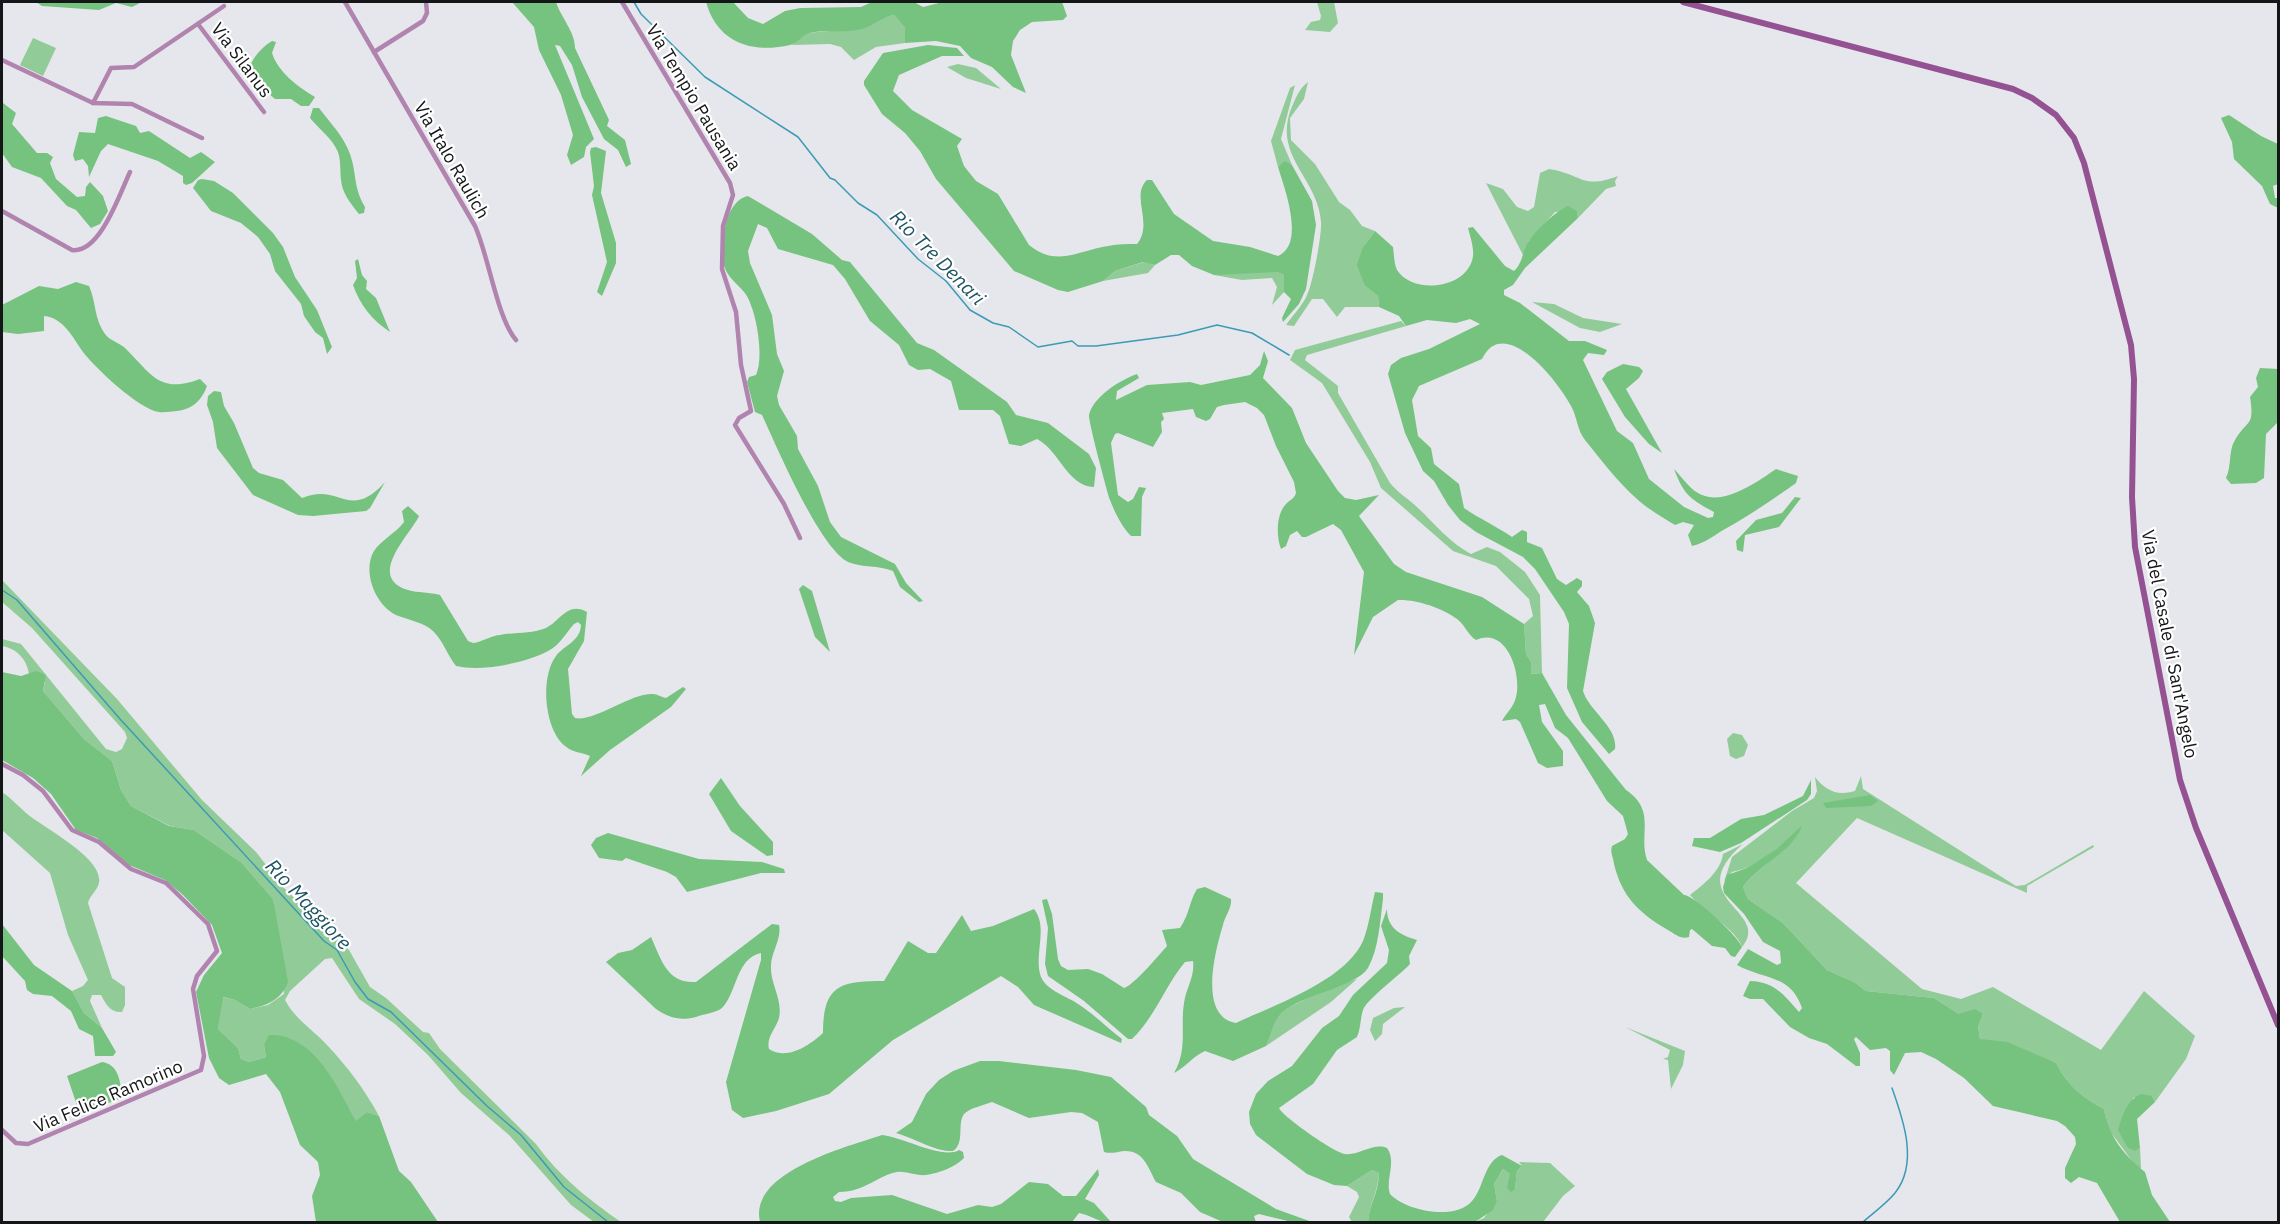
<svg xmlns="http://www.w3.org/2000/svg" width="2280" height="1224" viewBox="0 0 2280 1224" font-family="'IBM Plex Sans',sans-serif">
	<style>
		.green { fill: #91cb97 }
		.forest { fill: #76c27f }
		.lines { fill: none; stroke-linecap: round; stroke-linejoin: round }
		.stream { stroke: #3b9bb6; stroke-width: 1.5 }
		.street { stroke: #b184b0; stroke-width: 4.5 }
		.secondary { stroke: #945293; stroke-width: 6 }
		.labels { text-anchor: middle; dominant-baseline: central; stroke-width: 4.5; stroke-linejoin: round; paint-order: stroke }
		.street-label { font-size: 18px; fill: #151617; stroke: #fff }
		.water-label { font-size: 20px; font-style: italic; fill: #205564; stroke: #fff }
	</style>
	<rect width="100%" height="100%" fill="#e6e7ec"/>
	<g class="green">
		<polygon points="1317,2 1334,2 1338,23 1330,32 1305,30 1311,22 1320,20 1321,16"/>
		<polygon points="894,15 905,28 905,43 876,47 854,60 841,47 830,44 792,45 806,33 864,28 881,18"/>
		<polygon points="33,38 56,48 43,76 20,65"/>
		<polygon points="958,64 976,68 1001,89 966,78 947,67"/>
		<path d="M1308,82L1304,99L1290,118L1291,140L1315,164L1339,202L1350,210L1362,226L1375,231L1363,247L1365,286L1378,296L1379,307H1345L1337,317L1323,299H1312L1294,326L1286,325C1293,315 1303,305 1307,295C1313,283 1322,234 1321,222C1318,178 1273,157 1291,109C1296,98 1298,90 1308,82Z"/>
		<polygon points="1295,85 1281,139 1292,165 1285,162 1278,167 1271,141 1290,88"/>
		<path d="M1549,169C1582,174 1582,190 1618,176L1615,181L1616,186L1606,189L1578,218L1577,211L1555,212L1529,241L1523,255L1486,183L1503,189L1517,207L1528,211L1534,207L1540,173Z"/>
		<polygon points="1144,262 1155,265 1148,273 1103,281 1115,271"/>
		<polygon points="1232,272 1277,272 1284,275 1284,292 1272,305 1277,287 1272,278 1242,280 1214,275"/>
		<polygon points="1532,302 1554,304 1583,318 1622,324 1600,332 1580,328"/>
		<path d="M1401,321L1406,326L1307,355L1305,360L1338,386V393L1390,483C1398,493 1409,499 1418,508C1435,524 1450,543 1471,554L1487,547L1500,552L1525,572L1540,595L1542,673L1530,674L1531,662L1526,654L1524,624L1533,616L1529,599L1496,566L1453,551L1381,488L1370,462L1322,383L1290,360L1295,350Z"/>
		<path d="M2,580L117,699L202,800L256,852L284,888L349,950L370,987L386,998L423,1032L429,1033L440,1049L536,1144C560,1177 588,1199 621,1222H594L571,1205L510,1136L461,1093L428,1055L395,1024L359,999L332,958L325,959L290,991L285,1000C294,1018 313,1030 326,1044C347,1066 365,1090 379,1116L367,1112L356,1122L339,1090L264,1045L266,1057L249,1062L241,1059L238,1048L218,1029L222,997L235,1000L250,1009L268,1005L284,994L273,899L242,863L194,830L170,826L131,806L121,790L112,761L84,739L43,691L45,682L29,675C28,660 16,648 2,646V639L21,644L106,749L116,752L122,749L127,738L125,732L32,628L2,602Z"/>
		<polygon points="1733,733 1742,735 1748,745 1744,756 1736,759 1730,756 1727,739"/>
		<path d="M1861,776L1863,789L2016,886L2025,885L2093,845L2094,847L2027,886V893L1857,818L1796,883L1922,989L1961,999L1993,987L2101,1050L2144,991L2195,1036L2186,1059L2155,1102L2152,1096L2133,1098L2136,1151L2140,1148L2141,1169L2135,1165L2107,1127L2104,1109C2083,1098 2067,1085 2056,1063L1980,1039L1978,1027L1983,1014H1959L1934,998L1866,991L1854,982L1827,970L1783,923L1748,899L1743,887C1759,864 1793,852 1803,824L1777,850L1747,868L1732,872L1724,882L1732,857L1792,811L1814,798L1817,791L1815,777C1826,791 1837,796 1855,791Z"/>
		<path d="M2,792C11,798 18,806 26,813C44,828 97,855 99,878C101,888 90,894 88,903L112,978L125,987V1005L122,1012C110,1013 106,1004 101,995H92L90,1001L102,1028L84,1013L72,991L83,986L88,980L68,935L50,873L2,830Z"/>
		<path d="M1743,844C1679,899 1773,911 1742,947C1737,930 1702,910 1690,895C1703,885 1721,871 1723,854Z"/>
		<path d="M1357,979L1331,1002L1266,1046C1272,1035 1272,1022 1283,1012C1293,1003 1343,982 1357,979Z"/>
		<polygon points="1405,1007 1383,1024 1382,1034 1375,1041 1370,1030 1373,1018 1394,1008"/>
		<polygon points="1625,1027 1685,1051 1683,1065 1671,1089 1668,1060 1663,1059 1668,1057 1670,1050"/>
		<polygon points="1519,1162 1550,1163 1575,1186 1563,1196 1543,1222 1475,1222 1484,1218 1497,1201 1494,1184 1503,1169 1510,1174 1515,1189 1517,1171 1522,1166"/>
		<path d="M1372,1170L1379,1173C1378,1192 1369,1205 1368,1222H1352L1349,1217L1359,1197L1357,1192L1347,1186Z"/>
	</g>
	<g class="forest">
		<polygon points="36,2 142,2 132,7 116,3 99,10 42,6"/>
		<path d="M512,2H556C561,18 575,31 575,48L609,120L607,126L625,140L631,164L626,167L618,150L604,139L582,97L572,65L560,46L555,45L594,139L586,147L584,157L571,165L567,155L573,135L561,95L539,50L534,27Z"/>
		<path d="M706,2H733L748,18L763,24L785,11L800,8L861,7L872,2H914L923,7L943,2H1062L1067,16L1063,20L1032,22L1020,30L1013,41L1011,55L1026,93L1013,87L992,67L971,58L960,46L936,41L905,43V28L894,15C882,17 875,24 865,28C848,34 826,29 809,33C802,35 797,44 790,45C751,54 717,42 706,2Z"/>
		<path d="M272,41L276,42L272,53C278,72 298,87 315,97L309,106H301L291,99H275L262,88L250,82C244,66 259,49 272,41Z"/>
		<path d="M928,45L957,48L964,56H942L899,75L893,91L912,110L962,139L957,146L964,166L976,181L998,194L1029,245C1057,268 1079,250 1108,246C1118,244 1127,244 1137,244C1154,223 1130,196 1147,180H1152L1174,214L1213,241L1250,247L1278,256C1306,244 1284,187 1278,167L1285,161L1292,165L1312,201L1316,225L1306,289L1299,304L1283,322L1282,318L1291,299L1284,292V275L1277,272L1214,275L1192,266L1179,255H1171L1155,265L1143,262L1115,271L1103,281L1068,292L1058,290L1014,271L936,179L920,151L905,133L882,114L864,85V81L883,53Z"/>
		<polygon points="3,103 16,113 12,124 37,153 47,153 53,157 50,163 56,179 77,197 85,196 86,187 90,182 103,196 108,211 100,224 91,228 76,210 67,206 41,178 12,167 2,153"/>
		<path d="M313,108H319C330,123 343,135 350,154C357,174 353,187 365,207L364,213L359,214C351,204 342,193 341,180C340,171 341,161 338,152C332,138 319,129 310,118Z"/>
		<polygon points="2229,115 2261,136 2278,144 2278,184 2273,186 2275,198 2278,198 2278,208 2270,204 2262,186 2234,159 2232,142 2221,118"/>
		<polygon points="106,116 136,126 140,133 149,131 190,158 201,152 215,162 192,183 186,185 183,183 183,176 158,161 108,144 101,151 89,177 88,166 83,159 75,161 73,155 79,132 95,133 98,118"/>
		<polygon points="596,147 606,151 601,193 616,243 616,263 602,296 597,292 607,262 592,195 594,186 590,152 591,148"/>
		<polygon points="202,179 214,181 233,193 273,233 283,247 295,277 317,310 332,347 327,354 323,338 315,332 304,316 301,304 275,271 270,254 258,237 241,223 211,211 193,188 198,180"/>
		<path d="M748,196L812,234L842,260L850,262L917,343L934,350L1007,402L1016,415L1048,423L1089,454L1096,468L1094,487C1067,486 1060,451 1037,439L1021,446L1009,444L1000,416L993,410H959L951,381L930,369L918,370L909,365L899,345L870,321L845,279L833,265L778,249L767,228L758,224L748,251L750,263L772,315L777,354L784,371L777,396L779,405L797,436L798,449L818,486L830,522L841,537L895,564L906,583L923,601L919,602L900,587L893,571C879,565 862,568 848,562C819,547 777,447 762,415L755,412L747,382L749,377L756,375C764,357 757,316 748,298C743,287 727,279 724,265C720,246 724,201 748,196Z"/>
		<path d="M1568,206L1577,211L1578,218L1525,268L1513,285L1504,290V295L1520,303L1569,341H1585L1607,350L1604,355L1588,353L1583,360L1617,431L1633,443L1649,479L1684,507L1708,518L1713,517L1714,512C1690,499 1684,495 1674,469C1682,477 1691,491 1702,495C1725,505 1757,482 1776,469L1798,476L1796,483C1772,500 1750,515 1725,529C1713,536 1705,543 1692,546L1688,535L1694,525L1683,522L1675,525C1662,517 1648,509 1637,499C1618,482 1601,460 1585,440C1577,430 1577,416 1571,406C1558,381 1504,313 1482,359L1419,386L1412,400L1418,436L1431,448L1434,464L1459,484L1464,508C1480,519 1496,526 1512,537L1522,530L1527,532V542L1542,548L1557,579L1566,585L1577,578L1582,581V586L1577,592L1589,606L1595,623L1583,691C1589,711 1618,727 1615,749L1609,754L1582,722L1567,688L1569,624L1564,612L1535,569L1523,557L1476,532L1460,520L1448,505L1434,481L1423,471L1405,433L1388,374L1391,365L1401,358L1429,349L1480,324L1470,319L1456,323L1427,320L1406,326L1399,316L1379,307L1378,296L1365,286L1357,265L1363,247L1375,231L1393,247C1394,254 1394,264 1397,270C1414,296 1469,288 1473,256C1474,247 1470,236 1468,228L1473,227L1505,266L1514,271C1523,263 1522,251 1529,241C1537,229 1555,212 1568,206Z"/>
		<path d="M358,259L362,275L367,281L366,289L376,298L390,332C372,320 360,305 353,285L357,278L355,261Z"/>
		<path d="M76,282L89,286C96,301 94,319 105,334C110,341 121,343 127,350C152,375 160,394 200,379L207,386C202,400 193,409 177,411C172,411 164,413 159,412C140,410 95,368 83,352C73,338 64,318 44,316V331L18,334L2,332V305L39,286L58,289Z"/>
		<path d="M1264,351L1268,361L1263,378L1292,408L1306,443L1338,491L1345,498L1356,500L1379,495L1359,516L1394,564L1406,572L1482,597L1524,624L1526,654L1531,662V674L1542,673L1566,715L1626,790C1657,811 1638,834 1647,860L1684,895C1694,895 1739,937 1742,947L1735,957L1731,956L1725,948L1712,946L1692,929L1690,930L1689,937C1681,940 1675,934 1668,930C1639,913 1622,897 1614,864C1613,856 1610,853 1612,846L1625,839L1628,834L1623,816L1607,801L1568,738L1555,728L1545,704L1539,705L1542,722L1563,751V766L1547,768L1538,763L1520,722L1516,719L1502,721C1506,713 1514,707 1516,697C1522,674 1507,626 1476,640C1468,635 1465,625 1457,619C1443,608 1415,599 1398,600L1373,617L1354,655L1364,572L1341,530L1333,524L1306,537H1302L1297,531L1290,535L1286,546L1281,549C1276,536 1276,513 1287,503C1291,499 1294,499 1296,493L1294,482L1276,446L1264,415L1257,408L1245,402L1224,405L1217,407L1210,419L1206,421L1196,417L1193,409L1162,413L1164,419L1161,422L1162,432L1153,447L1118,433L1115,434L1111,443L1118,495L1128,502L1133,499L1139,487L1146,488L1142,497L1141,536H1131C1122,527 1115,513 1110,500C1107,491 1088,420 1089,415C1093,397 1120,380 1137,374L1139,378L1117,391L1116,400L1147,385L1190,382L1201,385L1250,375L1260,365Z"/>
		<polygon points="1623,364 1639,367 1643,371 1639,378 1626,389 1662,453 1649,444 1625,417 1602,379 1607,372"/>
		<path d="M2260,368L2278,369V422L2266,434L2264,478L2256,483L2231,484L2226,478C2232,466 2228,451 2235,440C2247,419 2255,428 2250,397L2258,387L2256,378Z"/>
		<path d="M214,391L221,392L224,406L234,423L253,468L259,473L283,480L302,498C340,482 349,522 385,482L370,508L366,511L313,516L298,515L253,495L217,448L213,422L207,405L208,396Z"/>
		<polygon points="1795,497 1801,498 1779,527 1745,535 1743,552 1737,550 1736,541 1756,520 1782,513"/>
		<path d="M408,506L419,516C411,534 365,577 408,590C418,593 430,592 440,595L468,641L473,643C482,642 490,636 500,635C515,632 532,634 546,628C560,621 568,601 587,612L584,641L568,669L572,714L575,718C595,722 630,693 653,694C657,694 661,697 666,698L683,687L686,689L671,707L610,750L581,776L590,756C582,752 573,753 565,746C544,729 540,677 556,656C565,644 580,642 581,625L578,622L574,624C566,633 559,646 548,651C526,663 481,672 456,666C448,656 443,641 434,632C424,622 408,620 396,615C375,605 362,571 374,551C381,540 396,533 404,522L402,511Z"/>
		<polygon points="803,585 812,591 830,652 815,637 799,589"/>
		<path d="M36,671L46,675L43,691L84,739L112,761L121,790L131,806L169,826L194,830L242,863L273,899L288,982C281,1000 268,1005 250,1009L235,1000L223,997L218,1029L238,1048L241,1059L249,1062L266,1057L264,1045L269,1035C314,1033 338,1088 356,1121L367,1112L379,1116L399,1171L411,1182L438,1222H316L312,1196L320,1175L318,1162L300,1145L280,1092L266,1074L229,1085L219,1078L209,1058L196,992L204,975L222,953L212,925L183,895L165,880L129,865L97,838L76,830L51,794L33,778L2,760V672L21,676Z"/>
		<polygon points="721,778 740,806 773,842 773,855 767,856 731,831 709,794"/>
		<polygon points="1811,780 1811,794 1807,800 1741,843 1720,852 1692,846 1694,838 1710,838 1741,819 1764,815 1803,796"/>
		<polygon points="1870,795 1878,801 1871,806 1826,808 1823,803"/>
		<path d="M1803,824C1794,852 1759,864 1743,887L1748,899L1783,923L1827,970L1854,982L1866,991L1934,998L1959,1014L1975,1009L1983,1014L1978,1027L1980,1039L2007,1042L2056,1063C2067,1085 2083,1098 2104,1109C2108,1136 2125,1156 2145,1172L2152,1195L2170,1222H2120L2097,1183L2079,1177L2071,1183L2065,1178V1168L2076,1144L2075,1137L2065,1126L2057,1121L1993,1106L1964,1078L1936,1059L1921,1052L1905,1053L1894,1075L1890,1070V1051L1886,1048L1870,1050L1856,1037L1854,1039L1860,1053V1066H1856L1827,1044L1809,1038L1790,1027L1763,999H1750L1743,996L1750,981C1775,982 1784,995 1799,1012L1802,1008C1790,974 1764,980 1737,965L1748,949L1777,965L1781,963L1780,951L1763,942L1744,914L1724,893L1723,887L1727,875L1747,868L1777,849Z"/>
		<polygon points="608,833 699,859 762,862 784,869 785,873 761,873 687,892 676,877 667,872 626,858 622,861 599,858 591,845 596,838"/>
		<path d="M1205,887L1231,899C1232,908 1225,916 1223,925C1215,951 1198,1017 1236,1023C1274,1005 1345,981 1363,941C1369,926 1371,908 1375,892L1383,893V899C1380,921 1379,948 1368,968C1356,987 1300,995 1282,1013C1272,1023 1272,1035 1266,1046L1233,1061L1205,1051C1193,1056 1186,1067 1174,1073C1188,1049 1180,1028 1184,1003C1186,988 1195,977 1193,961L1185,962C1165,986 1155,1017 1132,1039H1128L1084,1001L1048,976L1045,964L1048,928L1042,900L1047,899L1052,914L1058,959L1061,966L1068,970L1088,969L1102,974L1124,988C1133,986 1159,955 1167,946L1162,930L1180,928C1190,913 1189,902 1197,889Z"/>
		<path d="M1034,909C1049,928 1033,955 1041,977C1047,991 1067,996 1078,1004C1094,1014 1107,1028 1122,1039L1121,1043L1034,1005L1018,987L1001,976L893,1040L829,1094L776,1111L743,1118L732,1110L726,1082L761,960V953C736,958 737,993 722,1008C716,1013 703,1014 696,1017C681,1021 669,1018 656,1009L606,962L618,953L632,950L651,937C661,959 667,984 696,982L772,924L779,925C782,939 771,952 771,966C770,984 783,999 779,1018C776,1029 766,1037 769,1049C787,1061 810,1045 823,1033C823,985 840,981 884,981L908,941L928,953H936L962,915L971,931L993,926Z"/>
		<path d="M1387,909C1387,928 1400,935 1417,940L1409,956L1410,964C1400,975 1367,999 1363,1010C1360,1019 1361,1028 1357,1037L1337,1050L1313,1084L1279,1108C1283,1117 1335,1153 1345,1154C1359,1156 1373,1142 1387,1148C1397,1162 1385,1179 1390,1194C1406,1211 1455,1221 1472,1201C1484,1188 1484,1161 1502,1155L1522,1166L1517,1171L1515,1189L1511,1192L1507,1188L1510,1174L1503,1169L1494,1184L1497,1201L1493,1210L1475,1222H1368C1369,1205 1379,1192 1379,1173L1372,1170L1347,1186L1334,1185L1307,1174L1256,1135L1250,1124L1249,1112L1256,1094L1268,1081L1292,1066L1322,1028L1339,1016L1353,995L1387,963L1389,950L1381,926Z"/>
		<polygon points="2,924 34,965 72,991 84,1013 102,1028 116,1052 113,1056 95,1056 93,1036 79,1029 71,1011 52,996 33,994 27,990 25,981 2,956"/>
		<path d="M980,1061H999L1076,1070L1111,1077L1146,1107L1149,1115L1177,1136L1193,1159L1276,1209L1312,1222H1292L1259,1214L1254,1216L1256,1222H1223L1200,1212L1181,1193L1156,1182C1148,1168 1144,1150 1124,1151C1117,1152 1111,1154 1104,1152L1098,1122L1082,1113L1071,1112L1029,1118L992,1102C985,1105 974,1107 968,1111C954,1118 967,1142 953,1151C935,1152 914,1138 896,1133L912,1122L926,1094L939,1080L953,1071Z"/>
		<path d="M102,1062C118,1064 120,1080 122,1094L119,1099L83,1113L79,1111L67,1076Z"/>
		<path d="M2141,1094L2152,1096L2155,1102L2137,1119L2140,1148L2136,1151L2128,1148L2118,1130C2123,1115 2126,1101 2141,1094Z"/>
		<path d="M882,1135C903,1137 943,1160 959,1150L963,1152L964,1158C955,1167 940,1173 926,1175C916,1176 906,1171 897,1172C878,1175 865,1192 839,1192L833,1197L835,1201L841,1202L851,1198L892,1195L947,1214L978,1205L992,1207L1001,1204L1029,1182L1048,1184L1063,1196H1076L1098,1169L1099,1175L1085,1199L1094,1203L1111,1222C1099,1223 1091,1215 1079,1213L1072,1222H760C748,1172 847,1147 882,1135Z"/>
	</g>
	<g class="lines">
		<g class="stream">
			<polyline points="634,2 641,14 705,77 798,137 830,178 835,180 858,203 877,215 918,259 946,281 970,310 993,323 1009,327 1038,347 1072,341 1078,346 1096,346 1178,335 1217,325 1252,333 1289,355"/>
			<polyline points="2,590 17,600 120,719 324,941 337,950 355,982 368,999 391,1012 487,1106 521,1135 564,1187 608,1222"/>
			<path d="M1863,1222C1873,1213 1886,1204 1895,1193C1919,1163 1903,1119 1892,1088"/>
		</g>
		<g class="street">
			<path d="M345,2L475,226C489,257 497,318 516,340"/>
			<polyline points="622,2 730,183 733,195 723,226 722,269 736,312 741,365 751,411 739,418 735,425 784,504 800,538"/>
			<polyline points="198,24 264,112"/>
			<polyline points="374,52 423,21 427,13 426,2"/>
			<polyline points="2,60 93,103 132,104 202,138"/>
			<polyline points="93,103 111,68 134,67 224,6"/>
			<path d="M2,211L72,250C100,254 120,193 130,172"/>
			<polyline points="2,764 23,775 43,791 72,830 99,842 131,869 166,883 208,924 217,951 197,976 193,989 204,1056 201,1070 28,1144 16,1143 2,1130"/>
		</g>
		<polyline class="secondary" points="1683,2 2013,89 2032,98 2056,115 2074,138 2084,163 2131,345 2134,379 2132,497 2135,547 2180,780 2196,828 2278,1025"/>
	</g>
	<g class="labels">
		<g class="street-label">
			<text transform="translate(242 60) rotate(53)">Via Silanus</text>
			<text transform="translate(694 97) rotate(59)">Via Tempio Pausania</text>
			<text transform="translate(452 160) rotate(60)">Via Italo Raulich</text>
			<text transform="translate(2170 644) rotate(79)">Via del Casale di Sant'Angelo</text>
			<text transform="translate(108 1096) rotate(-23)">Via Felice Ramorino</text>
		</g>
		<g class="water-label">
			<text transform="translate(938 257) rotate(45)">Rio Tre Denari</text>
			<text transform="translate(309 904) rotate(47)">Rio Maggiore</text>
		</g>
	</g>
	<rect width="2280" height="1224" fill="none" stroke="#151617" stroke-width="6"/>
</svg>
